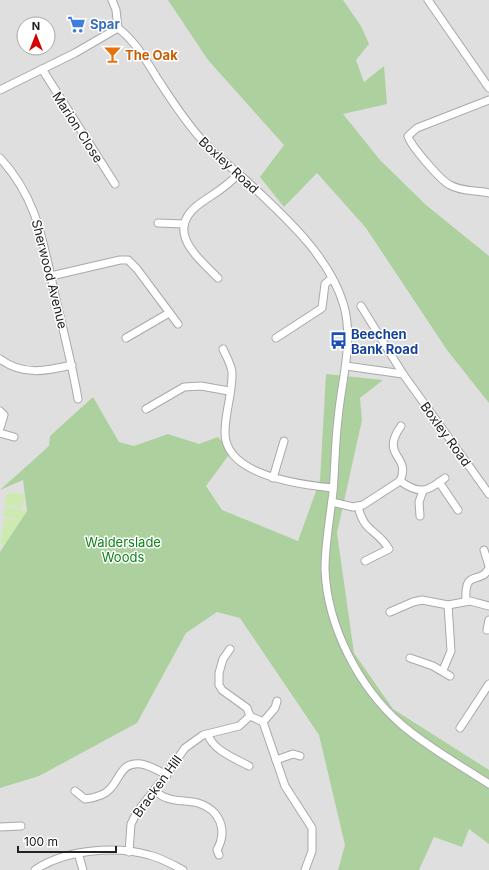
<svg xmlns="http://www.w3.org/2000/svg" width="489" height="870" viewBox="0 0 489 870" font-family="Inter,sans-serif">
	<style>
		.residential { fill: #e0dfdf; fill-rule: evenodd }
		.grass { fill: #cdebb0 }
		.forest { fill: #add19e }
		.lines { fill: none; stroke-linecap: round; stroke-linejoin: round }
		.minor-casing { stroke: #a9a9a9; stroke-width: 9 }
		.minor { stroke: #fff; stroke-width: 7 }
		.labels { text-anchor: middle; dominant-baseline: central; stroke-width: 3; stroke-linejoin: round; paint-order: stroke }
		.shop-label { font-size: 13px; font-weight: bold; fill: #366cbe; stroke: #fff; text-anchor: start }
		.food-label { font-size: 13px; font-weight: bold; fill: #c56008; stroke: #fff; text-anchor: start }
		.street-label { font-size: 13px; fill: #222; stroke: #fff }
		.transit-label { font-size: 13px; font-weight: bold; fill: #164399; stroke: #fff; text-anchor: start }
		.park-label { font-size: 13px; fill: #0c8416; stroke: #fff }
	</style>
	<rect width="100%" height="100%" fill="#f2efe9"/>
	<path class="residential" d="M0,0H489V870H0ZM24,24H48V48H24Z"/>
	<g class="grass">
		<polygon points="10,492 25,495 22,508 4,505 6,495"/>
		<polygon points="5,507 27,511 4,548 0,542 4,519 17,520 3,516"/>
	</g>
	<g class="forest">
		<polygon points="168,0 343,0 361,26 369,44 356,60 364,82 384,66 387,104 343,114 380,160 426,205 489,256 489,403 447,350 366,228 317,173 284,207 260,177 284,145 208,60"/>
		<polygon points="326,374 383,380 360,398 362,420 337,533 354,653 393,709 489,770 489,844 469,829 462,847 434,837 419,870 338,870 345,845 319,735 240,618 217,612 186,633 137,723 39,776 0,788 0,552 27,511 23,480 0,490 49,446 50,436 93,397 119,442 134,446 168,434 199,444 218,437 231,452 206,486 222,510 298,541 320,480"/>
	</g>
	<g class="lines">
		<defs>
			<g id="minor">
				<polyline points="112,0 116,10 118,28"/>
				<polyline points="428,0 489,88"/>
				<path d="M118,28C135,41 146,60 157,78C171,99 185,122 203,141C217,157 234,169 250,184C286,218 330,257 344,306C354,343 341,382 338,419C335,443 335,468 333,492C330,517 325,544 325,569C327,626 359,688 402,725C429,748 460,765 489,784"/>
				<polyline points="42,69 115,184"/>
				<polyline points="0,90 75,53 118,28"/>
				<path d="M489,100L417,128L408,136C410,145 441,181 450,185C462,192 476,190 489,193"/>
				<path d="M0,158C38,199 43,243 55,295C63,330 72,364 78,399"/>
				<polyline points="158,223 184,224"/>
				<polyline points="51,276 120,260 128,260 137,269 178,324"/>
				<path d="M218,278C195,255 163,229 202,202C215,193 228,186 238,174"/>
				<polyline points="361,306 403,374"/>
				<polyline points="126,338 169,313"/>
				<polyline points="276,338 322,308 325,284 332,278"/>
				<path d="M223,349C226,356 231,364 232,372C233,391 225,412 225,432C224,476 302,485 333,488"/>
				<path d="M0,359C23,376 46,371 72,365"/>
				<polyline points="346,366 403,374 489,494"/>
				<polyline points="146,409 184,387 201,386 229,391"/>
				<polyline points="0,411 4,415 0,428"/>
				<polyline points="0,433 14,437"/>
				<polyline points="273,478 284,441"/>
				<path d="M400,481C420,495 427,492 445,478"/>
				<polyline points="439,482 458,510"/>
				<path d="M332,502L353,507L363,505L400,481C412,455 379,457 401,426"/>
				<path d="M358,506C364,533 376,528 389,549L365,561"/>
				<polyline points="420,516 419,502 423,491"/>
				<polyline points="484,550 489,566"/>
				<path d="M466,601C464,567 480,586 489,568"/>
				<polyline points="390,612 413,602 422,600 448,605 470,601 489,606"/>
				<polyline points="487,630 489,620"/>
				<polyline points="230,649 223,659 219,673 219,685 222,690 247,708 250,716 263,722 285,786 312,828 312,851 305,870"/>
				<polyline points="410,658 433,666 450,676"/>
				<polyline points="443,670 451,651 448,605"/>
				<polyline points="263,722 275,708 277,701"/>
				<polyline points="460,728 489,684"/>
				<path d="M208,734C212,750 236,759 249,766"/>
				<polyline points="276,760 293,754 300,756"/>
				<path d="M154,790C158,793 162,797 167,798C177,802 188,800 198,803C220,810 228,830 217,850L219,855"/>
				<path d="M75,791L85,799C93,798 104,796 110,789C121,777 121,762 141,764C149,765 159,771 167,775"/>
				<polyline points="0,827 21,826"/>
				<polyline points="129,852 131,824 137,812 163,779 185,748 203,735 239,726 250,716"/>
				<polyline points="78,853 83,870"/>
				<path d="M35,870C64,850 115,845 149,855C161,858 172,864 183,870"/>
			</g>
		</defs>
		<use href="#minor" class="minor-casing"/>
		<use href="#minor" class="minor"/>
	</g>
	<defs>
		<symbol id="supermarket-bare" viewBox="-9 -9 18 18"><path d="M-6-5.5h2.5l.6 2H6L4.5 2H-2.5L-4.4-4H-6ZM-1.5 3.2a1.3 1.3 0 1 0 .1 0ZM3 3.2a1.3 1.3 0 1 0 .1 0Z" fill="#3f7fe0" stroke="#fff" stroke-width="2.5" paint-order="stroke"/></symbol>
		<symbol id="bar-bare" viewBox="-9 -9 18 18"><path d="M-6-5H6L.8 .8V4.5H3.5V6h-7V4.5H-.8V.8Z" fill="#e8710a" stroke="#fff" stroke-width="2.5" paint-order="stroke"/></symbol>
		<symbol id="bus-bare" viewBox="-9 -9 18 18"><path d="M-5-6H5V4H4V6H2V4H-2V6H-4V4H-5ZM-3.5-4V0h7V-4ZM-3.5 1.2v1.5H-2V1.2ZM2 1.2v1.5H3.5V1.2Z" fill="#1a4fb4" stroke="#fff" stroke-width="2.5" paint-order="stroke"/></symbol>
	</defs>
	<g fill-rule="evenodd">
		<use href="#supermarket-bare" x="64" y="12" width="25" height="25"/>
		<use href="#bar-bare" x="100" y="42" width="25" height="25"/>
		<use href="#bus-bare" x="326" y="328" width="25" height="25"/>
	</g>
	<g class="labels">
		<g class="shop-label">
			<text x="90" y="24">Spar</text>
		</g>
		<g class="food-label">
			<text x="125" y="55">The Oak</text>
		</g>
		<g class="street-label">
			<text transform="translate(78 127) rotate(57)">Marion Close</text>
			<text transform="translate(229 165) rotate(43)">Boxley Road</text>
			<text transform="translate(50 274) rotate(76)">Sherwood Avenue</text>
			<text transform="translate(446 434) rotate(54)">Boxley Road</text>
			<text transform="translate(157 786) rotate(-54)">Bracken Hill</text>
		</g>
		<g class="transit-label">
			<text x="351" y="334">Beechen<tspan x="351" dy="15">Bank Road</tspan></text>
		</g>
		<g class="park-label">
			<text x="123" y="542">Walderslade<tspan x="123" dy="15">Woods</tspan></text>
		</g>
	</g>
	<g transform="translate(36 36)"><circle r="19" fill="#ffffff" stroke="#a7a7a7"/>
	<path d="M0-3L7 15L0 10L-7 15Z" fill="#d40000"/>
	<text y="-6" font-size="11" font-weight="bold" text-anchor="middle" fill="#222222">N</text>
	</g>
	<path d="M18 846v6h98v-6" fill="none" stroke="#222222" stroke-width="2"/>
	<text x="24" y="846" font-size="12" fill="#222222" stroke="#ffffff" stroke-width="3" paint-order="stroke">100 m</text>
</svg>
